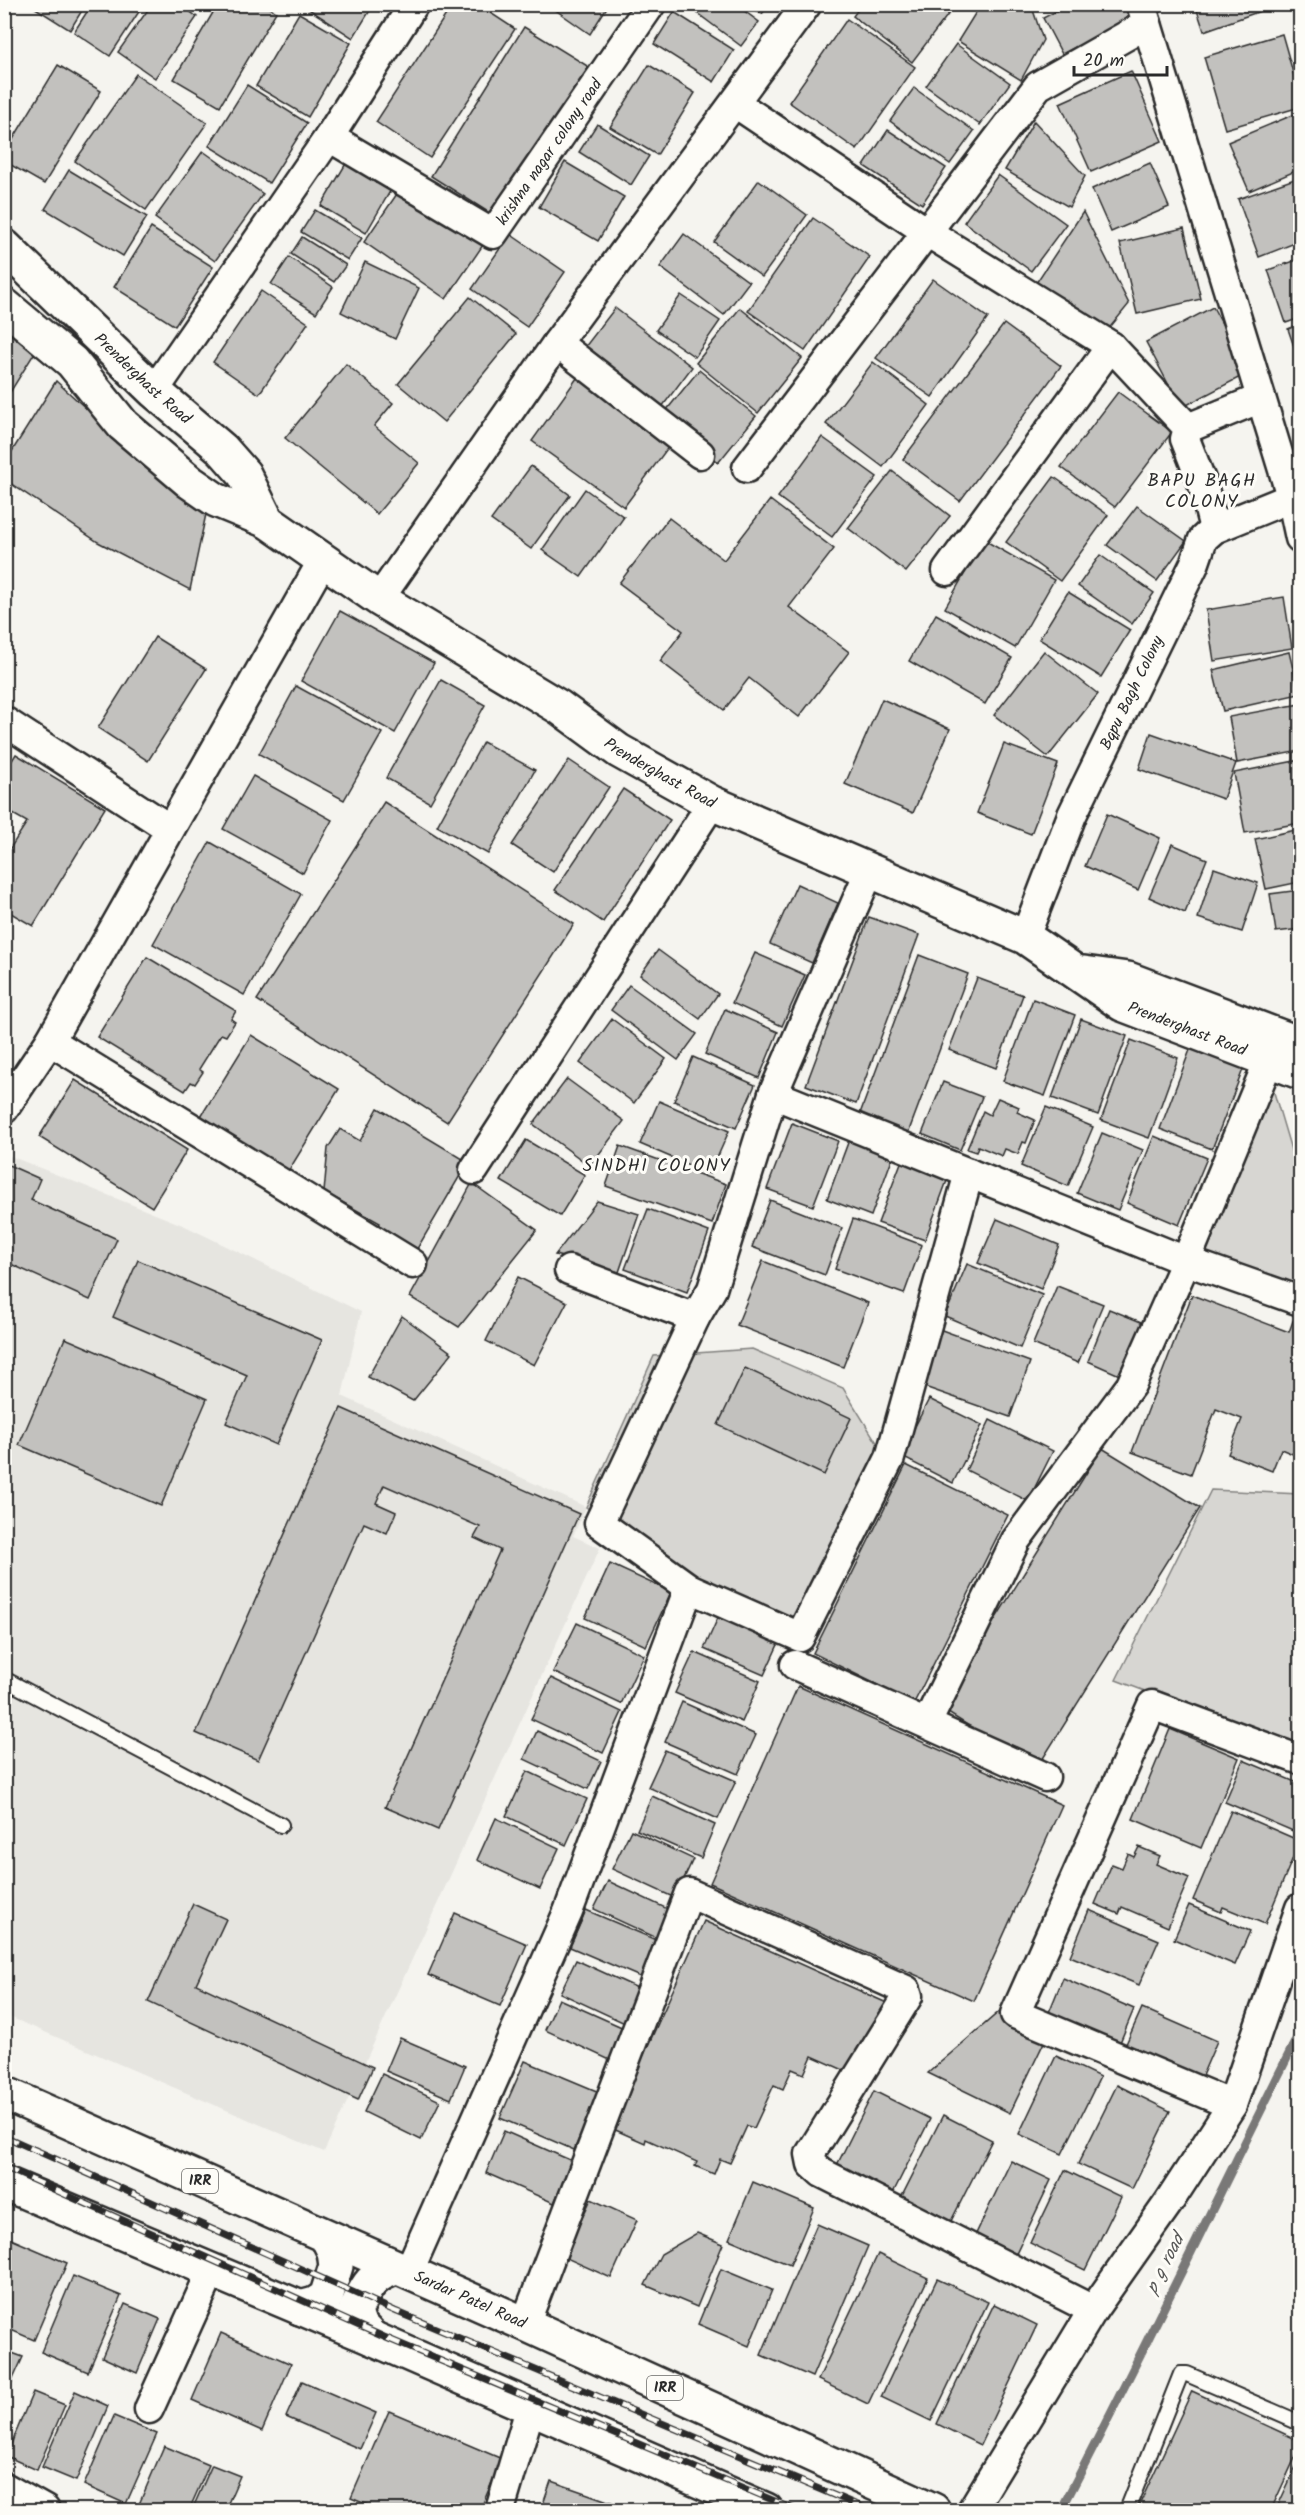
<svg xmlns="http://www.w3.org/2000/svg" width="1305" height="2515" viewBox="0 0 1305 2515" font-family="Kalam,sans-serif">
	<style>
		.built { fill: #e6e5e0 }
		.green { fill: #d7d6d2; stroke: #81807e; stroke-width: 1.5 }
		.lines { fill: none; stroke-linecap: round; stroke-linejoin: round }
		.stream { stroke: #797877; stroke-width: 9 }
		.building { fill: #c2c1be; stroke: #2b2b2b; stroke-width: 1.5 }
		.lane-casing { stroke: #2b2b2b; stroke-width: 18 }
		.street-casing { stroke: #2b2b2b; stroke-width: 33 }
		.secondary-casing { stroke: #2b2b2b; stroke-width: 38 }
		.primary-casing { stroke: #2b2b2b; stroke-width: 38 }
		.lane { stroke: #fdfcf7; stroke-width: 14 }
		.street { stroke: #fdfcf7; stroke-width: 28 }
		.secondary { stroke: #fdfcf7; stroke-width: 33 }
		.primary { stroke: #fdfcf7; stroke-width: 33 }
		.rail-casing { stroke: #2b2b2b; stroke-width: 7 }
		.rail { stroke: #fdfcf7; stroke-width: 4.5; stroke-dasharray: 14; stroke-linecap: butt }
		.labels { text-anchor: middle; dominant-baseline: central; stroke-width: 6; stroke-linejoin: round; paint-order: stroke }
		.shield { fill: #fdfcf7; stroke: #6a6a68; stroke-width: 1.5 }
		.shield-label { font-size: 15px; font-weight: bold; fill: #2b2b2b }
		.street-label { font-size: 16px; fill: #2b2b2b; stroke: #fdfcf7 }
		.neighbourhood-label { font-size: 18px; letter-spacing: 1.5px; fill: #2b2b2b; stroke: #fdfcf7 }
		.water-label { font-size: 18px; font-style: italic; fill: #585857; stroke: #fdfcf7 }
	</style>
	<rect width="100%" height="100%" fill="#f5f4ef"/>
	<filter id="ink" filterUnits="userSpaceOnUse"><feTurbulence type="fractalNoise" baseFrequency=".0167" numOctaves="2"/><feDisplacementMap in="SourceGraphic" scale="12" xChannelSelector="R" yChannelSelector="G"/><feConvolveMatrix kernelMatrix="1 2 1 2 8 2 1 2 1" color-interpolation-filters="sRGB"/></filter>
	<g filter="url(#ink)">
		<polygon class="built" points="10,1156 185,1226 361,1312 342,1396 586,1507 573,1536 600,1548 324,2152 5,2015 4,1163"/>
		<g class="green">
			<polygon points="1267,1069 1300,1180 1300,1301 1194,1262"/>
			<polygon points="752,1349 843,1388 884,1454 799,1627 691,1578 586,1507 654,1356"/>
			<polygon points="1211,1490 1300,1494 1300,1750 1116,1680"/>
		</g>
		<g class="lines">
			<path class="stream" d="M1061,2510C1144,2352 1220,2191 1300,2032"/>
		</g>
		<g class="building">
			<polygon points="29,4 86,4 70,30"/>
			<polygon points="92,4 144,4 110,56 74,32"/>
			<polygon points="152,4 180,4 197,17 155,78 118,52"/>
			<polygon points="218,4 265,4 276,12 220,106 174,79"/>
			<polygon points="301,4 374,4 353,38"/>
			<polygon points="453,4 477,4 515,29 430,158 376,122"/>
			<polygon points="547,4 609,4 590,34"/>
			<polygon points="685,4 735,4 759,22 741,46"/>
			<polygon points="747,4 769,4 762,14"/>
			<polygon points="862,4 956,4 912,62 853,16"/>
			<polygon points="981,4 1031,4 1043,40 1021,80 958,41"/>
			<polygon points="1070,4 1123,4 1130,19 1062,54 1043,18"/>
			<polygon points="1195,4 1280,4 1204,31"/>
			<polygon points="674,12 734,50 714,82 654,44"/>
			<polygon points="299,13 351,43 308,117 256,86"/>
			<polygon points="847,19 915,67 857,150 789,102"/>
			<polygon points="524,27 589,67 496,217 431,176"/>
			<polygon points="1282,34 1300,97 1300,107 1225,129 1204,57"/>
			<polygon points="956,44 1010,83 980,125 926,86"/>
			<polygon points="58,65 101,91 44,184 4,161 4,154"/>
			<polygon points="649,65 695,93 657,155 610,127"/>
			<polygon points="1131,71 1162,141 1091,172 1060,103"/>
			<polygon points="136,74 207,123 146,210 75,161"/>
			<polygon points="247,85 307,123 269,183 209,146"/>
			<polygon points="914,88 974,131 950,164 890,121"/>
			<polygon points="1300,112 1300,169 1249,191 1228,142"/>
			<polygon points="1034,121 1085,176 1069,207 1005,170"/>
			<polygon points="597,124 649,156 631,185 579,152"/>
			<polygon points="888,130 946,168 922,204 864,166"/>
			<polygon points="203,151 263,194 215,261 155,218"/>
			<polygon points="348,160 393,186 366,233 321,206"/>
			<polygon points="565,162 624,197 598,241 539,207"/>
			<polygon points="1150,163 1169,207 1111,232 1092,189"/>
			<polygon points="69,170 147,217 123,256 45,209"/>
			<polygon points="998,175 1066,224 1031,271 964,222"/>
			<polygon points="1300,177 1300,241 1259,257 1238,199"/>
			<polygon points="759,180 807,215 762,277 714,242"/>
			<polygon points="401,188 483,245 446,299 364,242"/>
			<polygon points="315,210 362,238 348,260 301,232"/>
			<polygon points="1083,212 1129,304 1107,331 1036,283"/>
			<polygon points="813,218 870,257 805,351 748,311"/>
			<polygon points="151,228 213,267 175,326 114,287"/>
			<polygon points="1184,228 1201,299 1137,314 1120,243"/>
			<polygon points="510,234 565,272 527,327 472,289"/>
			<polygon points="684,234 749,282 724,315 660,267"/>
			<polygon points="302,237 346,265 334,282 291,254"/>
			<polygon points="289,257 333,287 316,313 271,284"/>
			<polygon points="1300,259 1300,318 1286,323 1268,270"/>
			<polygon points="365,262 419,288 395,339 341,312"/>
			<polygon points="933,279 988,318 932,397 876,358"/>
			<polygon points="261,291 308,323 259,394 213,362"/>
			<polygon points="681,295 720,321 695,357 656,330"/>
			<polygon points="470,297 516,334 444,422 398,384"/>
			<polygon points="1213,307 1248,373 1181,408 1146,342"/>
			<polygon points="615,308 692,367 656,415 578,356"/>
			<polygon points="740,308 802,358 758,413 696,363"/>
			<polygon points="4,318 42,341 4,402"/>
			<polygon points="1004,324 1061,366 960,501 903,459"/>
			<polygon points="1300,324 1300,364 1288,329"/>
			<polygon points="873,362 929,405 883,467 826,424"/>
			<polygon points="346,364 393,403 374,426 419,463 377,514 285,438"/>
			<polygon points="699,370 756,416 718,463 661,417"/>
			<polygon points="582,371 675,438 624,507 532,441"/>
			<polygon points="56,381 158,474 206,514 190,590 98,542 4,479 4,464"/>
			<polygon points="1118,392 1172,432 1115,507 1061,467"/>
			<polygon points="822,437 877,477 832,537 778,497"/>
			<polygon points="531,466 570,495 531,549 491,520"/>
			<polygon points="892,471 950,516 906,572 848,528"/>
			<polygon points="1054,477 1108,515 1060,581 1006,542"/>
			<polygon points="585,489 624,517 581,577 542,550"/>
			<polygon points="770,500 834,549 789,607 849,652 799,717 749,678 724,710 660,661 683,631 619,583 669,518 724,560"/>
			<polygon points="1137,506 1186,541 1157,581 1107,545"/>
			<polygon points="984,540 1054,580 1015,648 945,608"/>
			<polygon points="1100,555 1154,593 1132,624 1078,586"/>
			<polygon points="1068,592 1130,630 1101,677 1039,639"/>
			<polygon points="1284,597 1292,648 1214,661 1206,610"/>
			<polygon points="340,611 434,663 395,733 301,681"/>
			<polygon points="936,614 1012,658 985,704 909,661"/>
			<polygon points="155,637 206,669 148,761 98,728"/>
			<polygon points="1044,651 1098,694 1048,757 994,715"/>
			<polygon points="1289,652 1299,694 1223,711 1213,670"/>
			<polygon points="441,680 485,705 430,803 386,778"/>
			<polygon points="296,686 382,733 344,800 259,754"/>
			<polygon points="882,699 950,729 913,813 845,784"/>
			<polygon points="1300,704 1300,751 1237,763 1229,717"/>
			<polygon points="4,730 15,736 4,753"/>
			<polygon points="1151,733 1236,763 1223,799 1139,769"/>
			<polygon points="483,742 535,770 488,854 437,826"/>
			<polygon points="1004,744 1058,764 1031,834 977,813"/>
			<polygon points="16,754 105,808 33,926 4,909 4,847 9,850 27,822 4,809 4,773"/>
			<polygon points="569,760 609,787 553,872 512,845"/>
			<polygon points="1300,760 1300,823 1245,833 1234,773"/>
			<polygon points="253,776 332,820 303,873 223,829"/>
			<polygon points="623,789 670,820 603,922 555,890"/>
			<polygon points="384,802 574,924 447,1122 257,1000"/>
			<polygon points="1107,814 1160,838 1138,890 1085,866"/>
			<polygon points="1300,829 1300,882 1266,889 1255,839"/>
			<polygon points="210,842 301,894 244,995 153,944"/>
			<polygon points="1172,844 1207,859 1185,913 1149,897"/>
			<polygon points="1214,868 1258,883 1242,932 1198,918"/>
			<polygon points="797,884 838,903 812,963 770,944"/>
			<polygon points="1300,890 1300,929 1276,932 1270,894"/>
			<polygon points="869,917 919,935 856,1104 806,1085"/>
			<polygon points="658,950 718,994 700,1019 640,975"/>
			<polygon points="755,953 805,975 782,1026 732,1003"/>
			<polygon points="919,955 968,974 907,1136 858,1119"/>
			<polygon points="147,957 236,1011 231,1019 235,1022 226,1036 221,1034 199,1069 203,1072 195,1084 191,1082 185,1091 97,1037"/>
			<polygon points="977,978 1023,995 996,1068 949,1050"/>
			<polygon points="629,985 697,1034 678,1060 611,1010"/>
			<polygon points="1033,999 1075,1015 1045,1096 1003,1081"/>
			<polygon points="725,1009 778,1032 759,1078 705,1054"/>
			<polygon points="612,1019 666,1059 634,1103 580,1063"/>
			<polygon points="1081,1019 1127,1036 1098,1115 1052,1098"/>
			<polygon points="251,1035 339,1089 286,1175 198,1121"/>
			<polygon points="1131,1040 1178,1058 1149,1138 1101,1120"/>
			<polygon points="1193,1042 1246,1062 1212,1149 1160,1129"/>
			<polygon points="693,1057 755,1085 736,1128 674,1101"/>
			<polygon points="567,1079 624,1121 590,1166 533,1124"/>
			<polygon points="75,1080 187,1150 152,1207 39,1137"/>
			<polygon points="943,1082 982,1097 960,1150 922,1134"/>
			<polygon points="998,1098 1019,1107 1017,1112 1035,1120 1026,1143 1023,1142 1018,1154 1005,1149 1002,1156 978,1146 976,1152 967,1149 983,1111 990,1115"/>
			<polygon points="659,1101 729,1131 710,1174 640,1144"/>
			<polygon points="1046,1107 1093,1127 1068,1186 1021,1166"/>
			<polygon points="378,1108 468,1162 417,1249 378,1226 380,1223 324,1192 328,1148 340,1129 360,1141"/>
			<polygon points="792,1123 838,1141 813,1206 767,1189"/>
			<polygon points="1102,1133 1143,1150 1118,1210 1077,1193"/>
			<polygon points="1154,1136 1207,1158 1179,1225 1127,1203"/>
			<polygon points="526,1140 585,1175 560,1216 501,1181"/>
			<polygon points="849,1140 893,1156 871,1216 827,1199"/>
			<polygon points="620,1146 726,1184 712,1224 606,1186"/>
			<polygon points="902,1160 948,1178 925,1240 878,1223"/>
			<polygon points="4,1163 40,1179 31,1200 117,1239 90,1300 4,1261"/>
			<polygon points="472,1183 537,1230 459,1327 410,1297"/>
			<polygon points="770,1200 842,1228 825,1275 752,1247"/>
			<polygon points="597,1201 639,1214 619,1272 555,1255"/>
			<polygon points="648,1209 709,1232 687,1292 625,1269"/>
			<polygon points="853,1219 922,1245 904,1294 835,1269"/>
			<polygon points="997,1219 1059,1245 1041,1289 978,1263"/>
			<polygon points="138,1260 322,1340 276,1445 226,1423 247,1375 113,1317"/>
			<polygon points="763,1261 868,1303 843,1367 737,1325"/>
			<polygon points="967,1264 1042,1295 1020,1348 945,1316"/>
			<polygon points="518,1277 567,1302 534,1365 486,1341"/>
			<polygon points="1057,1286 1103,1304 1078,1363 1033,1344"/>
			<polygon points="1192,1295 1289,1332 1293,1321 1300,1324 1300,1457 1281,1449 1272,1471 1228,1454 1242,1419 1216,1409 1191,1474 1132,1452"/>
			<polygon points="1109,1309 1146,1324 1124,1377 1088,1361"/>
			<polygon points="402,1316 452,1353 413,1401 368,1377"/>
			<polygon points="939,1329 1030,1362 1010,1417 919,1385"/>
			<polygon points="65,1338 207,1399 161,1506 19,1445"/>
			<polygon points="745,1368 851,1418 824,1475 718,1425"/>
			<polygon points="929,1399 982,1425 953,1483 900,1456"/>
			<polygon points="341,1408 579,1514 438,1830 385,1807 500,1550 474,1538 480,1527 384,1485 376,1503 396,1512 387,1533 364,1523 258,1760 196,1733"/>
			<polygon points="990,1420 1053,1451 1028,1501 966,1470"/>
			<polygon points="1102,1448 1200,1508 1037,1768 940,1708"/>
			<polygon points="906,1465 1008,1515 914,1703 813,1653"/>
			<polygon points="610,1564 671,1592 646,1646 585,1618"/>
			<polygon points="721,1611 781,1638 764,1675 704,1649"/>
			<polygon points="577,1623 644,1655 621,1704 553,1672"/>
			<polygon points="694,1652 760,1681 742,1722 675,1693"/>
			<polygon points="551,1678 622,1712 603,1753 531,1719"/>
			<polygon points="798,1686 1062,1805 974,2001 710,1883"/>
			<polygon points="682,1702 756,1735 738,1774 665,1742"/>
			<polygon points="1170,1729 1239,1758 1201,1848 1133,1819"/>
			<polygon points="537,1731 601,1761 588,1789 524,1759"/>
			<polygon points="665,1750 736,1781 718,1819 648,1787"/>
			<polygon points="1243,1760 1300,1784 1300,1834 1225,1802"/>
			<polygon points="527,1771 587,1799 566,1845 506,1816"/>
			<polygon points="652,1796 715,1825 701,1858 637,1830"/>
			<polygon points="1231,1811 1300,1841 1265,1924 1223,1907 1221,1912 1193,1900"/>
			<polygon points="496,1818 559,1848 540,1889 477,1860"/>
			<polygon points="631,1830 693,1859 675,1898 612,1869"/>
			<polygon points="1139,1847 1160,1856 1156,1864 1189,1878 1168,1927 1122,1907 1119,1914 1095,1904 1112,1864 1122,1868 1128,1854 1134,1857"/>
			<polygon points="608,1881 672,1911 659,1939 594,1909"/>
			<polygon points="193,1904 226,1919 196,1984 373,2067 358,2100 148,2002"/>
			<polygon points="1189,1905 1250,1931 1235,1965 1174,1939"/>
			<polygon points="586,1910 663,1943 647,1980 570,1947"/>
			<polygon points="1089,1910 1159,1940 1139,1985 1070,1956"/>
			<polygon points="455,1913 527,1944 500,2006 428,1975"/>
			<polygon points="704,1921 889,2004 857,2076 812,2056 804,2074 792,2069 783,2089 774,2085 754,2128 747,2126 730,2163 720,2159 714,2174 695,2166 697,2162 646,2139 645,2143 611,2128"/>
			<polygon points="576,1960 644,1991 629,2025 560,1993"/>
			<polygon points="1063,1978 1134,2009 1116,2052 1045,2022"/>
			<polygon points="559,1999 626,2029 612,2061 545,2030"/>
			<polygon points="1142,2008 1217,2041 1198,2085 1122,2053"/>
			<polygon points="1000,2011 1047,2036 1010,2113 928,2073"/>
			<polygon points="400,2038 465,2066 451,2099 386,2071"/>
			<polygon points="1056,2056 1100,2077 1062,2154 1019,2134"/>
			<polygon points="525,2061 599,2092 574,2150 500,2118"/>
			<polygon points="382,2074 440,2101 421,2140 364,2112"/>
			<polygon points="1117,2085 1170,2111 1132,2189 1078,2164"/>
			<polygon points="874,2091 930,2119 889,2201 833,2173"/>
			<polygon points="943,2115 992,2140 948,2227 899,2202"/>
			<polygon points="504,2131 572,2161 554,2203 486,2173"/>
			<polygon points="1011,2161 1051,2180 1014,2258 974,2238"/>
			<polygon points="1065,2170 1121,2197 1085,2270 1030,2243"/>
			<polygon points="753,2182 814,2208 790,2265 729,2239"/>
			<polygon points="591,2199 637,2220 611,2278 564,2257"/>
			<polygon points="817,2224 868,2246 812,2377 761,2355"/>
			<polygon points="697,2233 723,2244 697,2307 645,2285 661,2254"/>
			<polygon points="4,2236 67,2263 34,2340 4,2327"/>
			<polygon points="878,2254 928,2278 868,2404 818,2380"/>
			<polygon points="721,2269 772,2290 749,2346 698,2324"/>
			<polygon points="73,2276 121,2296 88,2372 41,2352"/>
			<polygon points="937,2279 988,2302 931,2421 881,2397"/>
			<polygon points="125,2304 160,2319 137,2373 102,2357"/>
			<polygon points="994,2304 1037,2325 980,2445 937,2424"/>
			<polygon points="221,2333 291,2364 262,2431 192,2400"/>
			<polygon points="4,2350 23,2357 4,2399"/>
			<polygon points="302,2381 376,2413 360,2449 286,2417"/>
			<polygon points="75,2391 108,2406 76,2481 42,2467"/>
			<polygon points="1192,2391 1300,2441 1300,2447 1271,2510 1137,2510"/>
			<polygon points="33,2392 65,2405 37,2470 6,2456"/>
			<polygon points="389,2411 502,2459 480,2510 380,2510 351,2498"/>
			<polygon points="114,2416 157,2434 126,2504 84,2485"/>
			<polygon points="164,2446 209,2465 189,2510 137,2509"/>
			<polygon points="1300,2458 1300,2510 1276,2510"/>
			<polygon points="212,2465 240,2476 225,2510 192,2510"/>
			<polygon points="551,2481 625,2507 623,2510 541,2510"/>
		</g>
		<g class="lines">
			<defs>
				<g id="lane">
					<polyline points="4,1679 281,1825"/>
					<polyline points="1127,2510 1181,2374 1187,2374 1300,2423"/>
				</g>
				<g id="street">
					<polyline points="1141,4 1291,496 1300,538"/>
					<polyline points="735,103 927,232 1111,346 1188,428 1185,439 1203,485 1214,529"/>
					<path id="s1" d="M329,137L493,234L651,4"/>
					<polyline points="557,343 700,454"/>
					<polyline points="154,391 329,137 414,4"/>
					<polyline points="1188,428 1261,398"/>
					<polyline points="747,468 1038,86 1147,24"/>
					<polyline points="947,571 1111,346"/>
					<polyline points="379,599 557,343 807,4"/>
					<polyline points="4,721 170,829"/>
					<polyline points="869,872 773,1094 712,1289 695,1318 599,1523 689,1588 800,1637 890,1458 969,1173"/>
					<path id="s2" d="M1025,937L1072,815L1194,565L1203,539L1214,529L1300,494"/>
					<polyline points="50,1041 413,1264"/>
					<polyline points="773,1094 1186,1261 1300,1301"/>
					<polyline points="4,1109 50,1041 323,560"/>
					<polyline points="474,1170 712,803"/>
					<polyline points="569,1270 695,1318"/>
					<polyline points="795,1665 1045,1777"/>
					<polyline points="927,1723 1016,1540 1131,1385 1186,1261 1269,1060"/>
					<polyline points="1232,2105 1015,2014 1152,1705 1300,1760"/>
					<polyline points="408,2273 568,1912 689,1588"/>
					<polyline points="525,2324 689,1893 906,1990 908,1996 810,2154 812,2164 822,2173 1093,2310"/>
					<polyline points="149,2409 212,2270"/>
					<polyline points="4,2487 45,2510"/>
					<polyline points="500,2510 530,2409"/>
					<polyline points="972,2510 1093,2310 1169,2202 1232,2105 1300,1908"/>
				</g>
				<g id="secondary">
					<path id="s3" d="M4,246L154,391L222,449L244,474L267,521"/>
					<path id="s4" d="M4,305L72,362L123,425L190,482L216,500L267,521L379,599L559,707L619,751L712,803L1025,937L1122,1004L1300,1072"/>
					<polyline points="1084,973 1128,979 1300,1044"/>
				</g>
				<g id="primary">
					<path id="s5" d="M4,2093L525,2324L933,2510"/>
					<polyline points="4,2183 372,2338 766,2510"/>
					<polyline points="300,2308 315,2304 326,2297 336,2266 334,2251 327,2237"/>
					<path d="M372,2338L359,2324L355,2311C366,2288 369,2276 396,2268"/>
				</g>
			</defs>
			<use href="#lane" class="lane-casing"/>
			<use href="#street" class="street-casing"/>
			<use href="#secondary" class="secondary-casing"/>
			<use href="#primary" class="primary-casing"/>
			<use href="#lane" class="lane"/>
			<use href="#street" class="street"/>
			<use href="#secondary" class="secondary"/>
			<use href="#primary" class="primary"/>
			<defs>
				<g id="rail">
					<polyline points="4,2136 395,2311 869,2510"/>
					<polyline points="4,2167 384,2337 796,2510"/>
				</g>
			</defs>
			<use href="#rail" class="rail-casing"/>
			<use href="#rail" class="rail"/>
		</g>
	</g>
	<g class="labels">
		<g class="shield">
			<rect x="182" y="2169" width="36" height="24" rx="4.5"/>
			<rect x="647" y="2376" width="36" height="24" rx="4.5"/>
		</g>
		<g class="shield-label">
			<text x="200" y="2181">IRR</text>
			<text x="665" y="2388">IRR</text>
		</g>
		<g class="street-label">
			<text stroke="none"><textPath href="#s1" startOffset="290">krishna nagar colony road</textPath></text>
			<text stroke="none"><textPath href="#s3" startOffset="192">Prenderghast Road</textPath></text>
			<text stroke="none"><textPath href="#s2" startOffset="267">Bqpu Bagh Colony</textPath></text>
			<text stroke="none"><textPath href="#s4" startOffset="812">Prenderghast Road</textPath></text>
			<text stroke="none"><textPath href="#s4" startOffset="1400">Prenderghast Road</textPath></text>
			<text stroke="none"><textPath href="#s5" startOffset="510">Sardar Patel Road</textPath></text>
		</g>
		<g class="neighbourhood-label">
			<text x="1202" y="481">BAPU BAGH<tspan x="1202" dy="21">COLONY</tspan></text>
			<text x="657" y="1166">SINDHI COLONY</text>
		</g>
		<g class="water-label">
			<text transform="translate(1166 2264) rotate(-63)">p g road</text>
		</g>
	</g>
	<rect width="1305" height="2515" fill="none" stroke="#fdfcf7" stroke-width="24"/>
	<rect x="12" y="12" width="1281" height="2491" fill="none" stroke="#2b2b2b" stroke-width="2" filter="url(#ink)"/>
	<path d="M1074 66v9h93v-9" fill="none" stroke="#2b2b2b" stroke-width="3"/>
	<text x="1083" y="66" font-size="18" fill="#2b2b2b" stroke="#fdfcf7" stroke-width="4.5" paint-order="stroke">20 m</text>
</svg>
